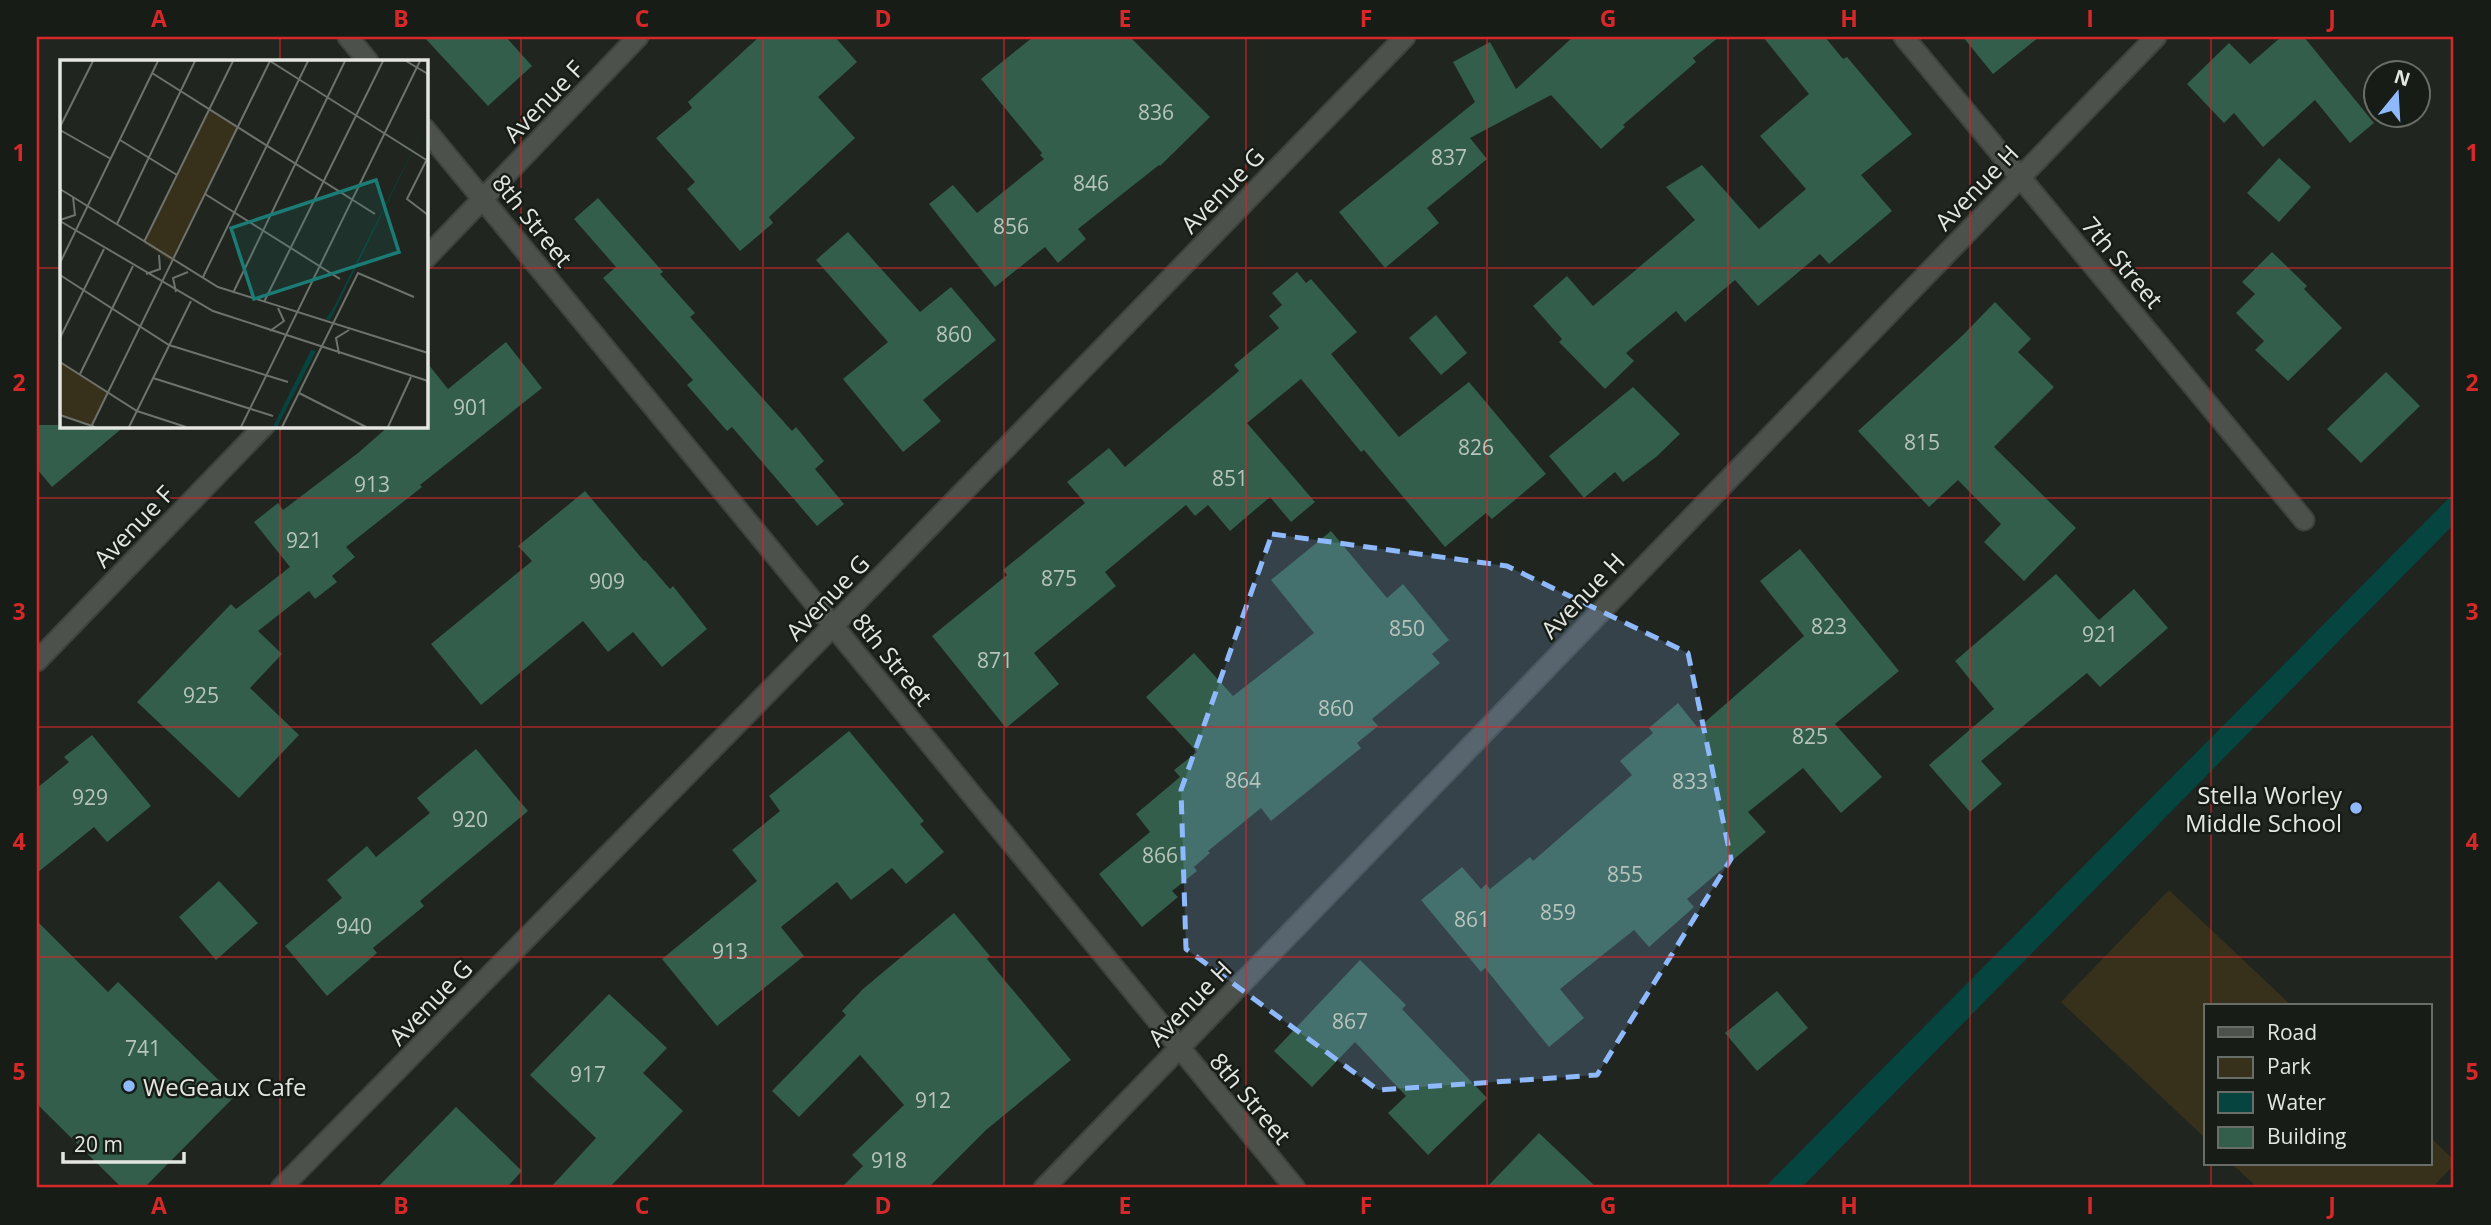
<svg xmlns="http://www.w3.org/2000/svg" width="2491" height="1225" viewBox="0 0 2491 1225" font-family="'Open Sans',sans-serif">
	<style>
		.green { fill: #37311c }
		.water { fill: #064440 }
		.building { fill: #325e4b }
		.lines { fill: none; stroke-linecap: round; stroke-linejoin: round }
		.minor-casing { stroke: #3e423d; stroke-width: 23 }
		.minor { stroke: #4c514b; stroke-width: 19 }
		.marked { fill: #8eb9fc; fill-opacity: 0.2; stroke: #8eb9fc; stroke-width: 5; stroke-dasharray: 14 9; stroke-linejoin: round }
		.grid { fill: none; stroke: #d62828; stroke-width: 2; stroke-opacity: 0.55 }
		.poi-dot { fill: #8eb9fc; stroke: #171c16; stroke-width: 2.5 }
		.labels { text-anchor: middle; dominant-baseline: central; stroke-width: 5; stroke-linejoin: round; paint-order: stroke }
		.number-label { font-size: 21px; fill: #b7c4bc }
		.street-label { font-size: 24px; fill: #e3e6e2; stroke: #171c16 }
		.poi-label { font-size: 24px; fill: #e3e6e2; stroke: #171c16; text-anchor: end }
		.inset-road { fill: none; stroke: #6e726d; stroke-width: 2 }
		.view { fill: #1a7c74; fill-opacity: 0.15; stroke: #1a7c74; stroke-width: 3.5 }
		.inset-edge { fill: none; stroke: #e3e6e2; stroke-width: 3.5 }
		.neatline { fill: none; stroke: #d62828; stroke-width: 2.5 }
		.grid-label { font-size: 23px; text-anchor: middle; font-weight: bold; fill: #d62828 }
	</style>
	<rect width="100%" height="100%" fill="#20251f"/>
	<g class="green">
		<polygon points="2169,890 2292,1006 2206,1006 2206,1139 2061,1002"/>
		<polygon points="2430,1137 2454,1160 2454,1165 2432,1188 2258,1188 2232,1164 2430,1164"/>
	</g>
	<polygon class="water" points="2454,493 2454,524 1801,1188 1764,1188"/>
	<g class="building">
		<polygon points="424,37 506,37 532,66 488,106"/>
		<polygon points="759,37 835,37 857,62 818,97 855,138 769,217 773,223 740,251 687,189 695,182 656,138 692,108 688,102"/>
		<polygon points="1033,37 1130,37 1210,117 1160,166 1159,165 1078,229 1086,239 1058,263 1045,247 995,287 929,204 953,185 977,213 1044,159 1040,155 1042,153 981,79"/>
		<polygon points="1573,37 1719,37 1693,58 1696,62 1623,125 1625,127 1601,149 1551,95 1470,138 1487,159 1427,208 1439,223 1385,268 1339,212 1475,102 1453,62 1490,42 1516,89"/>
		<polygon points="1763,37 1825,37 1843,59 1847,57 1912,134 1861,175 1892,211 1829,264 1820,254 1758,306 1735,280 1685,322 1676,311 1626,353 1634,361 1605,389 1559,342 1562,339 1533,306 1567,276 1593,306 1695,220 1666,187 1702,165 1759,229 1806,189 1760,136 1809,94"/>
		<polygon points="1963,37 2039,37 1993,74"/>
		<polygon points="2281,37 2304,37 2374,123 2350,143 2315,100 2263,147 2234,113 2224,123 2187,84 2229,43 2250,64"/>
		<polygon points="2279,158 2311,187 2279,222 2247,193"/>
		<polygon points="598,198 663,272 660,274 695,313 690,317 792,431 796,427 824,461 815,469 844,504 817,526 732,427 727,431 687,385 693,380 603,278 616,267 574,219"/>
		<polygon points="848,232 920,312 951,287 996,340 923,400 941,421 903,452 843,379 888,342 816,260"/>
		<polygon points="2272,252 2307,286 2304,289 2342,328 2288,381 2255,350 2264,341 2236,313 2255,294 2242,282"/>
		<polygon points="1297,272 1306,283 1311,279 1357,332 1331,354 1399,437 1469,382 1546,474 1492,519 1486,513 1445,547 1364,450 1361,452 1301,379 1247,423 1315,502 1291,522 1270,497 1230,531 1208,505 1195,516 1186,505 1105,572 1116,586 1034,653 1059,684 1006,728 932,636 1007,575 1003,570 1085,503 1067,482 1109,448 1125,467 1239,371 1234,365 1279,328 1269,316 1282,305 1272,293"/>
		<polygon points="1995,302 2031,339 2018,352 2054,387 1994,447 2076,528 2024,581 1984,542 2001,524 1958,480 1929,507 1858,431 1963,335"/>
		<polygon points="1436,315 1467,353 1441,375 1409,338"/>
		<polygon points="506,342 542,388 420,485 422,487 346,547 355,557 332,576 337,582 315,599 309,591 258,631 282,654 250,688 299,735 239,798 137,702 231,604 236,609 290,567 254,522 278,503 283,510 358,453 390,425 425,425 425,360 448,389"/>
		<polygon points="2386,372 2420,406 2361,463 2327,429"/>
		<polygon points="1633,387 1680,434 1656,457 1623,482 1615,472 1584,498 1549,456"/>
		<polygon points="37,425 126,425 52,487 37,469"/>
		<polygon points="585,491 644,561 645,560 670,589 673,586 707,629 662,667 633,632 608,652 583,621 481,705 431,644 532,561 518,546"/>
		<polygon points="1331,531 1387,598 1403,584 1449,640 1432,654 1440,663 1372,719 1378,726 1357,743 1361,748 1271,821 1261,808 1208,851 1210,853 1194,867 1197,871 1172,891 1178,897 1142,927 1099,874 1150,832 1136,814 1180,777 1174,770 1197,752 1146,697 1194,653 1233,696 1314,633 1271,580"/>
		<polygon points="1800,549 1899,671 1835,724 1882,777 1841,813 1803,768 1748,812 1766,832 1687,899 1694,907 1649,947 1634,930 1560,989 1584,1018 1549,1047 1485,968 1481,972 1421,900 1462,867 1481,889 1486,884 1490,889 1530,857 1533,861 1632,775 1620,761 1653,733 1649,728 1678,703 1698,728 1804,636 1760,581"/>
		<polygon points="2056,574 2099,620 2134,589 2168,628 2100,687 2087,673 1981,761 2002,784 1970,812 1929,765 1994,709 1955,661"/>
		<polygon points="849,731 924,821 920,824 944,852 906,884 892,868 851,900 837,882 781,927 804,956 717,1026 662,959 757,881 732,850 780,811 769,796"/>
		<polygon points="92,735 151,806 107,842 94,827 37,873 37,788 69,762 64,757"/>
		<polygon points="476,749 528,811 420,901 424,906 373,948 377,953 327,996 285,946 342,898 327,880 367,846 376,857 430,813 417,798"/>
		<polygon points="219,881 258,923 216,960 179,917"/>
		<polygon points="954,913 990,956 987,959 1071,1060 986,1130 928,1188 841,1188 863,1166 852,1155 904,1105 860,1055 799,1117 772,1091 846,1015 842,1011 863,989"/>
		<polygon points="37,921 108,992 118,982 235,1096 144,1188 122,1188 37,1104"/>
		<polygon points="1360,960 1406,1005 1402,1009 1487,1098 1428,1155 1388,1113 1406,1096 1355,1042 1312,1087 1274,1051"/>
		<polygon points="1777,991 1808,1028 1757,1071 1725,1033"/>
		<polygon points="609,994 667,1048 643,1073 683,1111 609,1188 550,1188 596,1138 530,1075"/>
		<polygon points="456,1107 522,1171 506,1188 377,1188"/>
		<polygon points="1539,1133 1597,1188 1486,1188"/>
	</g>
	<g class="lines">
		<defs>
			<g id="minor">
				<polyline points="348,37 368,61"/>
				<polyline points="1904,37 2304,520"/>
				<polyline points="425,129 1295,1188"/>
				<polyline points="425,259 638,37"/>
				<polyline points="37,661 265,425"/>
				<polyline points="281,1188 834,625 1405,37"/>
				<polyline points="1044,1188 2156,37"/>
			</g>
		</defs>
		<use href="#minor" class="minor-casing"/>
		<use href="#minor" class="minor"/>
	</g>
	<path class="marked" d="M1272,534L1507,566L1688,653L1731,859L1597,1075L1378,1090L1186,949L1181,790Z"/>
	<path class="grid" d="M280,37V61M521,37V1188M763,37V1188M1004,37V1188M1246,37V1188M1487,37V1188M1728,37V1188M1970,37V1188M2211,37V1006M37,268H61M425,268H2454M280,425V1188M37,498H2454M37,727H2454M37,957H2454M2211,1164V1188"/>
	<g class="poi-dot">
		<circle cx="2356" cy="808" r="7"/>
		<circle cx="129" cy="1086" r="7"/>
	</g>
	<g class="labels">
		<g class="number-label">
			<text x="1156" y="112">836</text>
			<text x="1449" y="157">837</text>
			<text x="1091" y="183">846</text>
			<text x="1011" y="226">856</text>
			<text x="954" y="334">860</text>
			<text x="471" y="407">901</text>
			<text x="1922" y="442">815</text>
			<text x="1476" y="447">826</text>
			<text x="1230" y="478">851</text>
			<text x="372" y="484">913</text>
			<text x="304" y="540">921</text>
			<text x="1059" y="578">875</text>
			<text x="607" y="581">909</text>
			<text x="1829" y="626">823</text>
			<text x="1407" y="628">850</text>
			<text x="2100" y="634">921</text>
			<text x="995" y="660">871</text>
			<text x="201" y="695">925</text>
			<text x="1336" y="708">860</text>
			<text x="1810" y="736">825</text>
			<text x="1243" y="780">864</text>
			<text x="1690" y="781">833</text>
			<text x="90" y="797">929</text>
			<text x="470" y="819">920</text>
			<text x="1160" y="855">866</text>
			<text x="1625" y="874">855</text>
			<text x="1558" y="912">859</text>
			<text x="1472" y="919">861</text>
			<text x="354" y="926">940</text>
			<text x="730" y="951">913</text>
			<text x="1350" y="1021">867</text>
			<text x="143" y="1048">741</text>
			<text x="588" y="1074">917</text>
			<text x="933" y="1100">912</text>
			<text x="889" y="1160">918</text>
		</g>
		<g class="street-label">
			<text transform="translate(543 101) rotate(-46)">Avenue F</text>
			<text transform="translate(1976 187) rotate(-46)">Avenue H</text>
			<text transform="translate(1222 190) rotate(-46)">Avenue G</text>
			<text transform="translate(533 220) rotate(51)">8th Street</text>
			<text transform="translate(2123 262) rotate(50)">7th Street</text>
			<text transform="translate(133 526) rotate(-46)">Avenue F</text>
			<text transform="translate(1582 595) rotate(-46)">Avenue H</text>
			<text transform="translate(827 597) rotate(-46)">Avenue G</text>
			<text transform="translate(893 659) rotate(51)">8th Street</text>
			<text transform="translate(430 1002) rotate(-46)">Avenue G</text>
			<text transform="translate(1189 1003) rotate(-46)">Avenue H</text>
			<text transform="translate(1251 1098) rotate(50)">8th Street</text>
		</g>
		<g class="poi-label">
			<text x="2342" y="794">Stella Worley<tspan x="2342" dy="28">Middle School</tspan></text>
			<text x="143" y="1086" text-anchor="start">WeGeaux Cafe</text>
		</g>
	</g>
	<g transform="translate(60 60)">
		<rect width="368" height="368" fill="#20251f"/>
		<path d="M149,49L178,67L112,202L84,183ZM0,302L48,332L32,365L0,355Z" fill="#37311c"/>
		<path d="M367,62L270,260L266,259L273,249ZM251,290L256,291L217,367H213Z" fill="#064440"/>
		<path class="inset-road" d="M210,1L368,101M346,1L368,14M92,13L315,154M0,67L33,1M0,70L51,99M60,80L117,115M368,97L347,139L368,155M0,129L158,227L368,293M145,134L280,219M0,160L15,155L13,137M0,161L153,251L368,321M57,164L135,1M84,182L173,1M0,203L98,1M86,214L100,209L99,195M0,215L109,285L228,322M143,217L248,1M116,232L113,218L128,212M173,233L285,1M204,242L323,1M210,271L224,261L218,248M0,278L44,189M279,294L276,278L289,270M0,302L77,351L126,367M20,314L73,206M93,318L213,356M239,333L306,367M0,355L35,367M32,365L210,1M69,367L131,241M181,367L360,1M222,367L298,213L354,237M328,367L351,317"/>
		<path class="view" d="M316,120L339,192L194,239L171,168Z"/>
		<rect width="368" height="368" class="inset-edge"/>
	</g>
	<rect width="2491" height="1225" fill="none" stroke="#171c16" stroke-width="77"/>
	<rect x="2204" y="1004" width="228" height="161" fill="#171c16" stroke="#696d68" stroke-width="2"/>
	<rect x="2218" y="1027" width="35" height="10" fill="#4c514b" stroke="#696d68" stroke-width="2"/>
	<text x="2267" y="1040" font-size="21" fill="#e3e6e2">Road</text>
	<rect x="2218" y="1057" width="35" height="21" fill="#37311c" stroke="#696d68" stroke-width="2"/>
	<text x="2267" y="1074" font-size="21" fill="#e3e6e2">Park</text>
	<rect x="2218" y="1092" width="35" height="21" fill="#064440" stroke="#696d68" stroke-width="2"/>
	<text x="2267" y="1110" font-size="21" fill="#e3e6e2">Water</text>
	<rect x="2218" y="1127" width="35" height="21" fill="#325e4b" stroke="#696d68" stroke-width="2"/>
	<text x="2267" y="1144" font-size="21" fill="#e3e6e2">Building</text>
	<g transform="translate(2397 94) rotate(18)"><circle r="33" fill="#171c16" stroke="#696d68" stroke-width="2"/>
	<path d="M0-5L12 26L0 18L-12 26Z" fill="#8eb9fc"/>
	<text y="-10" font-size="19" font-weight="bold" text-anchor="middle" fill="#e3e6e2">N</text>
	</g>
	<path d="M63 1152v10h121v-10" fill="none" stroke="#e3e6e2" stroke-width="3.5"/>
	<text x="74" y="1152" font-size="21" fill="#e3e6e2" stroke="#171c16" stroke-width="5" paint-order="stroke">20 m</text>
	<rect x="38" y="38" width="2414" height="1148" class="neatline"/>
	<g class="grid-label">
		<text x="159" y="27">A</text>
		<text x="401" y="27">B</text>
		<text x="642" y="27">C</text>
		<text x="883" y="27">D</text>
		<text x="1125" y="27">E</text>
		<text x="1366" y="27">F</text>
		<text x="1608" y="27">G</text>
		<text x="1849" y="27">H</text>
		<text x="2090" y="27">I</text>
		<text x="2332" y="27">J</text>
		<text x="19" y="161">1</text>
		<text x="2472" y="161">1</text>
		<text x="19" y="391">2</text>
		<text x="2472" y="391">2</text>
		<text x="19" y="620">3</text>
		<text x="2472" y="620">3</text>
		<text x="19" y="850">4</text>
		<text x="2472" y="850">4</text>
		<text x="19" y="1080">5</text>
		<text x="2472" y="1080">5</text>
		<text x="159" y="1214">A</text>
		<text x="401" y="1214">B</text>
		<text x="642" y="1214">C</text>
		<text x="883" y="1214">D</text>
		<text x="1125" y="1214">E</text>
		<text x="1366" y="1214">F</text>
		<text x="1608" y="1214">G</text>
		<text x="1849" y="1214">H</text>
		<text x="2090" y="1214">I</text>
		<text x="2332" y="1214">J</text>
	</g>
</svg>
